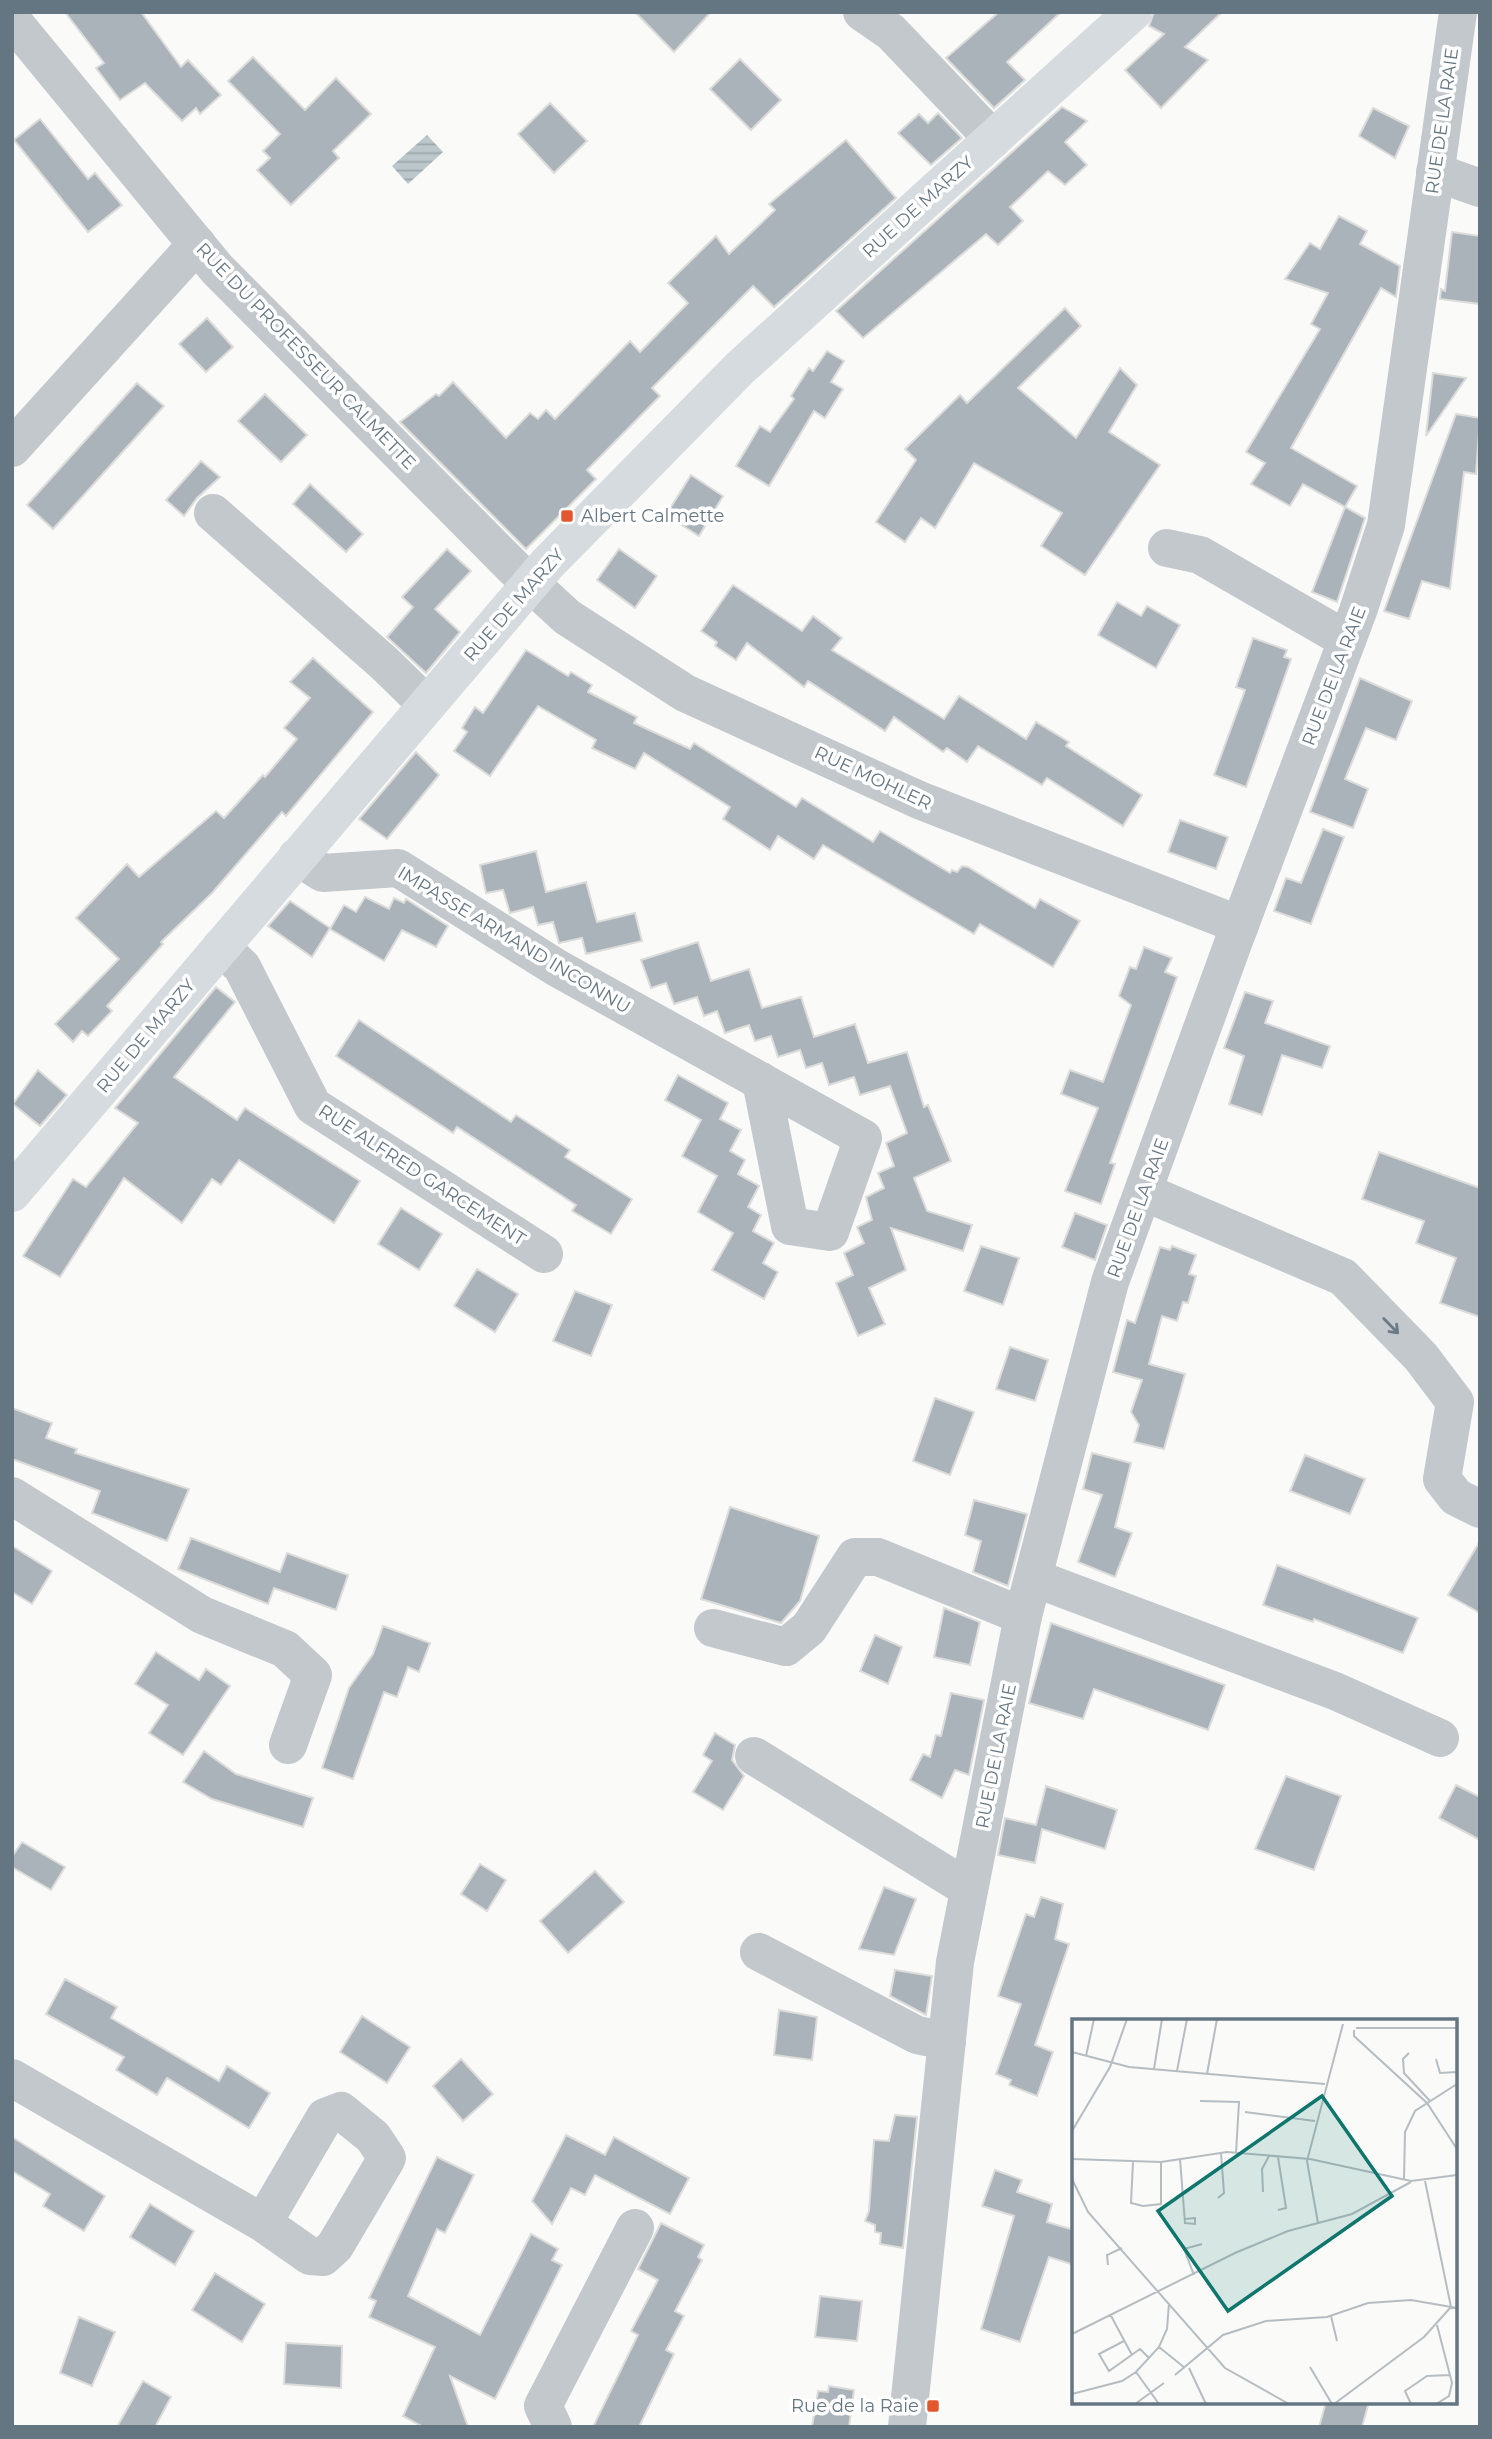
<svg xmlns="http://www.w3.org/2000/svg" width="1492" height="2439" viewBox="0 0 1492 2439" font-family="Montserrat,sans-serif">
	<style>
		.water { fill: url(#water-rules) }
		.building { fill: #aab3b9; stroke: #dcdcda; stroke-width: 2 }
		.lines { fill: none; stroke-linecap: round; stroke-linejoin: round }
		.minor { stroke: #c3c8cc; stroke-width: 38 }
		.major { stroke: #d6dbdf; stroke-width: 38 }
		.oneway { stroke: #6a7a87 }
		.poi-dot { fill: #e4572e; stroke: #fff; stroke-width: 2.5 }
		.labels { text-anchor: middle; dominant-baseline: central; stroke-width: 7; stroke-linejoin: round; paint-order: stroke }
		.street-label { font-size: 18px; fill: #657683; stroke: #fff }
		.poi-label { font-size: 18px; fill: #657683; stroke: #fff; text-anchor: start }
		.inset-road { fill: none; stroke: #b5bdc2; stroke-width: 2 }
		.view { fill: #0f766e; fill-opacity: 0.15; stroke: #0f766e; stroke-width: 3.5 }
		.inset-edge { fill: none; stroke: #657683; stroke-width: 3.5 }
	</style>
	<defs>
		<pattern id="water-rules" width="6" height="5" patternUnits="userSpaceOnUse" patternTransform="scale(1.75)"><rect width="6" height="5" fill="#bbc7cb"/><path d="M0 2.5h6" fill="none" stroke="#9ca6aa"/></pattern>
	</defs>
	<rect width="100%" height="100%" fill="#fafaf8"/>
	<polygon class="water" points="427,135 443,152 408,184 392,166"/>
	<g class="building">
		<polygon points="65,12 141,12 181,67 188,60 221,95 200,114 196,108 182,121 145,83 120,100 96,68 104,63"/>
		<polygon points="635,12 711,12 674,52"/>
		<polygon points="999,12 1061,12 1007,62 1025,80 994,108 946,58"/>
		<polygon points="1154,12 1222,12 1185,47 1208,60 1161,108 1125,70 1164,34 1149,26"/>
		<polygon points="253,57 305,110 336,78 371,114 333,151 339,158 291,205 257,170 270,158 263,151 280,134 228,81"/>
		<polygon points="740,59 781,100 751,130 710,89"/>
		<polygon points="550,103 587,141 554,173 518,134"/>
		<polygon points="1062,107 1087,121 1065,142 1087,165 1065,185 1048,171 1010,207 1023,221 998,245 986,234 863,338 836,311"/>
		<polygon points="1373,108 1409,126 1395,158 1359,136"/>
		<polygon points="938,113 962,138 931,165 898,133 919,114 928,123"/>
		<polygon points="40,119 88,179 95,173 122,205 88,232 14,140"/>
		<polygon points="846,140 896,198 774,307 753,286 652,388 660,396 587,470 596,479 526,549 400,422 436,394 439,396 453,382 506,438 530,413 538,419 546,410 555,419 630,341 640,352 688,303 668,283 716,236 729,254 775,210 769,204"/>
		<polygon points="1339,216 1367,231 1360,244 1400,266 1396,297 1381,288 1291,448 1357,486 1345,507 1303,484 1290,506 1251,484 1265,463 1246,452 1320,329 1311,324 1328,293 1285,279 1310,243 1320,249"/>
		<polygon points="1452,232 1480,236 1480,304 1440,299 1441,289 1445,291"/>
		<polygon points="1065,308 1081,326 1018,388 1076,438 1120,368 1137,385 1109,432 1160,465 1085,575 1041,546 1062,513 974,463 935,528 921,518 905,542 876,522 916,460 905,449 960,395 967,403"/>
		<polygon points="207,318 233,347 206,372 179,344"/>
		<polygon points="827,351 844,361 831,382 843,389 825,418 814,411 769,486 736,466 760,426 770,432 794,399 791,396 809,368 813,371"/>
		<polygon points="1433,373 1466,378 1426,436"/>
		<polygon points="137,383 164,406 53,529 27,505"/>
		<polygon points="265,394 307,435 281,462 238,421"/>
		<polygon points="1456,414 1480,418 1476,474 1464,472 1450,589 1422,581 1409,619 1384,611"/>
		<polygon points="201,461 220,477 197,498 184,516 166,500"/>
		<polygon points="691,475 723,496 699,536 666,515"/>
		<polygon points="310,484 363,534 346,552 293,504"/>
		<polygon points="1345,507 1365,518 1337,602 1312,592"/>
		<polygon points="447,549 471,571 435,609 460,632 426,673 387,637 413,607 402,597"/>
		<polygon points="619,549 657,576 635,608 597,580"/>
		<polygon points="733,585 802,631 813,616 842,638 832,650 944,719 959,696 1026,739 1036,722 1069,742 1066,746 1142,795 1123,826 1047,778 1042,785 978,746 967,762 947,748 943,752 894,717 885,731 808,681 804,687 747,643 736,660 715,646 717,642 701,631"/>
		<polygon points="1117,602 1141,616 1147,606 1180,625 1156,668 1098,635"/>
		<polygon points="1253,638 1287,650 1284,657 1291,659 1246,787 1214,775 1245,690 1236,687"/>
		<polygon points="526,650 568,676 571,672 592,685 588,692 637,717 634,723 690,749 694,743 796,807 802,798 873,842 880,831 950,873 952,870 957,872 962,866 968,867 1035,908 1040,899 1080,921 1053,967 980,924 974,934 823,845 814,859 778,836 770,850 723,819 730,807 644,753 635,769 592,748 596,740 538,706 490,776 454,751 467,732 462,728 475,707 483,713"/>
		<polygon points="313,658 373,712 286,816 282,812 212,893 161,942 163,944 107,1006 112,1011 88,1036 82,1031 73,1042 55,1024 119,959 76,918 127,864 139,877 216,811 224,818 263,775 265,777 297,739 284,728 310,698 290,682"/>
		<polygon points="1360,678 1412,701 1396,740 1366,728 1345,779 1368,789 1353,828 1310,812"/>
		<polygon points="416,752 439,775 387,839 359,819"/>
		<polygon points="1180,820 1228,837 1216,869 1168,852"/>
		<polygon points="1323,829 1344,837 1311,924 1274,911 1286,878 1301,883"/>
		<polygon points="536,851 546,892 586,882 597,922 635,913 642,941 586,954 582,938 559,943 553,922 538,925 533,907 510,913 503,890 486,893 480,865"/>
		<polygon points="365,897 389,909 394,898 404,903 406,899 448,926 436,947 402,930 384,961 330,929 344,905 356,912"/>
		<polygon points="290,901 330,928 312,957 268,926"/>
		<polygon points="698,942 711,981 749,969 762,1008 801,997 814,1037 855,1024 868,1063 907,1052 924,1107 928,1105 951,1161 914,1178 927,1211 972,1225 963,1251 891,1228 906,1270 869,1288 885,1324 858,1336 836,1283 853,1275 844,1253 864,1243 857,1227 872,1220 866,1197 884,1188 878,1173 894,1166 886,1143 907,1133 890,1086 860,1095 854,1077 829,1085 822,1063 806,1068 800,1050 778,1057 771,1036 755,1041 749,1025 725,1033 717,1011 704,1016 697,997 674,1004 666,983 651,988 641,960"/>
		<polygon points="1144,947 1172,958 1165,972 1177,977 1110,1163 1115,1164 1101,1204 1065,1191 1098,1108 1061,1094 1070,1070 1103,1082 1131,1005 1119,996 1130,967 1136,969"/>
		<polygon points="216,987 235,1002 174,1077 237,1120 245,1108 360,1181 334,1223 239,1160 221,1185 212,1179 182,1223 124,1178 60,1277 23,1256 73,1179 86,1187 138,1123 115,1108"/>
		<polygon points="1245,992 1273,1001 1265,1023 1330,1046 1322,1068 1282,1055 1262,1115 1229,1104 1244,1056 1224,1048"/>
		<polygon points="359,1020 511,1122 516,1115 570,1150 565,1157 632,1199 611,1234 572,1211 576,1205 457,1127 453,1133 336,1056"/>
		<polygon points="38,1070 67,1095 40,1126 13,1104"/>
		<polygon points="678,1075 728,1103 720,1119 741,1130 730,1151 745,1160 738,1174 759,1186 748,1207 761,1215 753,1231 774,1243 763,1263 778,1272 764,1299 712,1270 733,1233 698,1212 717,1176 682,1156 701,1120 665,1100"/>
		<polygon points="1379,1152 1480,1188 1480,1317 1440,1303 1456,1258 1416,1243 1424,1221 1362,1199"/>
		<polygon points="401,1208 442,1234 419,1270 378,1244"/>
		<polygon points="1075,1213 1107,1225 1095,1260 1062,1247"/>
		<polygon points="981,1246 1019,1258 1003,1305 964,1291"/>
		<polygon points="1172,1246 1196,1255 1189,1274 1196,1276 1188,1303 1183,1302 1177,1321 1162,1316 1149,1364 1185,1374 1164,1449 1134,1442 1139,1425 1131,1412 1142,1380 1113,1372 1127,1320 1135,1323 1160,1247 1170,1250"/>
		<polygon points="477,1269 518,1294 495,1332 454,1306"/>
		<polygon points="575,1291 612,1305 591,1356 553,1341"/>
		<polygon points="1010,1347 1048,1360 1035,1401 996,1389"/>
		<polygon points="935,1398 974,1412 950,1475 913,1461"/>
		<polygon points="12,1408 52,1423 46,1438 77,1449 75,1453 189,1489 167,1541 92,1513 100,1491 12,1459"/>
		<polygon points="1092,1453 1131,1463 1115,1527 1132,1533 1115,1577 1078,1562 1102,1495 1083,1489"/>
		<polygon points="1305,1455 1365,1479 1350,1514 1290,1491"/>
		<polygon points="974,1500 1027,1514 1008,1586 973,1572 981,1541 965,1535"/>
		<polygon points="730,1507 819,1536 800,1601 781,1623 701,1599"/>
		<polygon points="191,1538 280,1572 287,1553 348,1575 336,1610 274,1588 268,1604 178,1569"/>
		<polygon points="1480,1541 1480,1613 1448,1595"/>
		<polygon points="12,1546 52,1571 32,1604 12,1592"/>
		<polygon points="1277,1565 1418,1618 1403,1653 1314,1619 1313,1622 1263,1605"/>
		<polygon points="944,1608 980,1622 970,1665 934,1657"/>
		<polygon points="1051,1623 1225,1685 1208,1730 1094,1689 1083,1719 1029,1703"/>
		<polygon points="383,1626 430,1643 419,1672 408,1667 397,1697 384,1692 353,1779 322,1768 349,1688 373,1654"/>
		<polygon points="875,1635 902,1647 888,1684 860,1671"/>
		<polygon points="156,1652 199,1680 206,1669 230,1686 183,1755 149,1733 168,1705 135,1684"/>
		<polygon points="951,1693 984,1700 969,1775 955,1770 942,1798 910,1780 923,1754 930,1757 936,1735 941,1736"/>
		<polygon points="715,1733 735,1745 732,1760 744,1776 723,1810 693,1792 712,1761 703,1755"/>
		<polygon points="204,1751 236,1774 313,1798 303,1827 212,1799 183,1782"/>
		<polygon points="1286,1776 1341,1796 1314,1870 1255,1849"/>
		<polygon points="1456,1785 1480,1797 1480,1840 1439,1818"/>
		<polygon points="1046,1786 1117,1810 1105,1849 1042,1829 1035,1863 998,1855 1005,1818 1036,1825"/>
		<polygon points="22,1842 65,1867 51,1890 12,1867 12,1857"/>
		<polygon points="480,1864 506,1880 487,1911 461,1894"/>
		<polygon points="595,1871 624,1902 568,1953 540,1921"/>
		<polygon points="884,1887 916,1899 894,1955 859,1949"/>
		<polygon points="1041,1897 1063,1904 1055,1939 1069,1944 1035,2045 1053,2052 1037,2096 1009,2085 1011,2080 996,2074 1021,2004 998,1996 1026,1914 1034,1917"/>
		<polygon points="895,1970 932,1976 926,2015 890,1996"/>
		<polygon points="65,1979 117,2007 111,2018 219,2081 227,2066 270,2093 249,2128 167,2078 157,2095 116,2070 124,2057 46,2014"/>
		<polygon points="779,2010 817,2017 812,2060 774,2055"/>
		<polygon points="362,2016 410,2047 387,2083 340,2052"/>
		<polygon points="461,2059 493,2094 463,2121 433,2086"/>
		<polygon points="895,2115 917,2117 903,2248 880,2244 881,2233 875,2232 875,2225 865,2221 869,2211 874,2140 889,2141"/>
		<polygon points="566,2135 605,2155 614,2137 689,2178 670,2214 595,2175 585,2195 571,2188 552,2224 532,2201"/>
		<polygon points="12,2137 105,2196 84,2231 43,2206 50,2194 12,2171"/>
		<polygon points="437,2157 474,2175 445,2233 437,2229 408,2296 480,2335 531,2234 558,2249 552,2260 562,2265 495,2399 450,2376 468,2427 423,2427 403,2416 435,2347 369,2317 376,2301 369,2298"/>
		<polygon points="995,2170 1022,2180 1017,2192 1052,2204 1047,2222 1074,2230 1074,2265 1049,2257 1020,2342 981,2329 1014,2216 982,2206"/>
		<polygon points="150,2204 194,2231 175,2265 130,2237"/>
		<polygon points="661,2223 704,2245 698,2257 702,2260 675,2311 684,2316 666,2350 674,2354 639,2427 593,2427 638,2335 631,2331 658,2280 638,2269"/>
		<polygon points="215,2273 265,2304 242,2342 192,2310"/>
		<polygon points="820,2296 862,2301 857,2341 815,2337"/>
		<polygon points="79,2317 115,2332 92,2386 60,2373"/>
		<polygon points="286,2343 342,2346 341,2388 284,2384"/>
		<polygon points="143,2381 171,2397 155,2427 117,2427"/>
		<polygon points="829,2386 854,2390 849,2427 812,2427 818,2391 828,2392"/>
		<polygon points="1326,2402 1369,2402 1362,2427 1319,2427"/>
	</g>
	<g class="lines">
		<g class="minor">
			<polyline points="862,12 891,32 993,139"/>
			<polyline points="12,20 217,269 515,569 567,617 685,693 919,800 1240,925"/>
			<polyline points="1435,172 1480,188"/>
			<polyline points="12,448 197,244"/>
			<polyline points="213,513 384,663 427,705"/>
			<polyline points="1167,548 1200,555 1347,640"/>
			<polyline points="297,857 323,873 398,868 557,968 863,1138 830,1232 790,1226 761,1081"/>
			<polyline points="221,947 242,967 313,1106 544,1254"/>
			<polyline points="1144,1192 1343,1277 1421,1357 1455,1402 1442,1479 1456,1497 1480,1509"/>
			<polyline points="12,1496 202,1615 285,1649 313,1675 288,1745"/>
			<polyline points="1034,1578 1335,1691 1440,1738"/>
			<polyline points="713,1628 786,1647 809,1628 855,1557 878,1557 1023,1616"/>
			<polyline points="754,1756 969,1889"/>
			<polyline points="759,1952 917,2035 947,2041"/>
			<polyline points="12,2078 263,2223 310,2256 323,2257 335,2246 387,2158 373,2137 341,2111 325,2117 263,2223"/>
			<polyline points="553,2427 543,2406 635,2228"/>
			<polyline points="907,2427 955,1962 1023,1616 1110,1282 1232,946 1358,611 1386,525 1458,12"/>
		</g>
		<polyline class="major" points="12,1193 548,563 740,368 1133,12"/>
	</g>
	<defs><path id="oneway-shaft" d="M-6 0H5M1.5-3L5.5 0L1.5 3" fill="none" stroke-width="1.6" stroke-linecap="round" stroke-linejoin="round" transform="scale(1.75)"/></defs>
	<use class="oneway" href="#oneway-shaft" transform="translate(1391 1326) rotate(46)"/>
	<g class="poi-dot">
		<rect x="560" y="509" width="14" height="14" rx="3.5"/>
		<rect x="926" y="2399" width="14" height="14" rx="3.5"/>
	</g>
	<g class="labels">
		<g class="street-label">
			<text transform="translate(1442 121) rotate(-82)">RUE DE LA RAIE</text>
			<text transform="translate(918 207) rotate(-42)">RUE DE MARZY</text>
			<text transform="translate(306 356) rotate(46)">RUE DU PROFESSEUR CALMETTE</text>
			<text transform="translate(514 605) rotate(-49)">RUE DE MARZY</text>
			<text transform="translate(1334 676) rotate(-69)">RUE DE LA RAIE</text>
			<text transform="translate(873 778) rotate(25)">RUE MOHLER</text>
			<text transform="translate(514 940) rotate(31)">IMPASSE ARMAND INCONNU</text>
			<text transform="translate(146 1036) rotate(-50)">RUE DE MARZY</text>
			<text transform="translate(422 1175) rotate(33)">RUE ALFRED GARCEMENT</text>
			<text transform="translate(1138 1208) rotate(-70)">RUE DE LA RAIE</text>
			<text transform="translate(996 1756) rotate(-79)">RUE DE LA RAIE</text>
		</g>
		<g class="poi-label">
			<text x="581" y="516">Albert Calmette</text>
			<text x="919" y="2406" text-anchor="end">Rue de la Raie</text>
		</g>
	</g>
	<g transform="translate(1072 2019)">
		<rect width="385" height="385" fill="#fafaf8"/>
		<path class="inset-road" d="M284,9H385M282,11V17L355,84L385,130M0,33L57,48L253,65M337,34L331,40L332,54L358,82M14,37L22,0M364,40L368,54L385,53M82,50L90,0M105,52L115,0M135,55L145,0M128,82L167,83L164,134M173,93L243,102M0,112L38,48L55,0M0,140L89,143L155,133L238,140L339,162L385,156M108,140L113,204L123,205V199L113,200M61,143L59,184L71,187L89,185V143M0,160L16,193L153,349L217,385M332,160L333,113L343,92L385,65M353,162L379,288M191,173L190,150L197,137M146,179L152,174L149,134M206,191L214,189L206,138M246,204L235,142L271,5M36,246L35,236L50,229M122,256L112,230L130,225M38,295L60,336M259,297L265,322M0,315L163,234L216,212L280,195L339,163M52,322L27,335L37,352L68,330L77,339M87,328L113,349M238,348L260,385M117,349L134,385M64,353L87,385M103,356L151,316L194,302L255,298L296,284L339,281L385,289M0,375L50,362L64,353L87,328L95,310L97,284M63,385L92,364M262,385L352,318L379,288M339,385L333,372L355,357L378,356M364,385L377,377L380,364L365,306"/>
		<path class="view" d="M250,77L320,177L156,292L86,192Z"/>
		<rect width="385" height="385" class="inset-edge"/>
	</g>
	<rect width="1492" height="2439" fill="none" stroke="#657683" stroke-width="28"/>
</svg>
